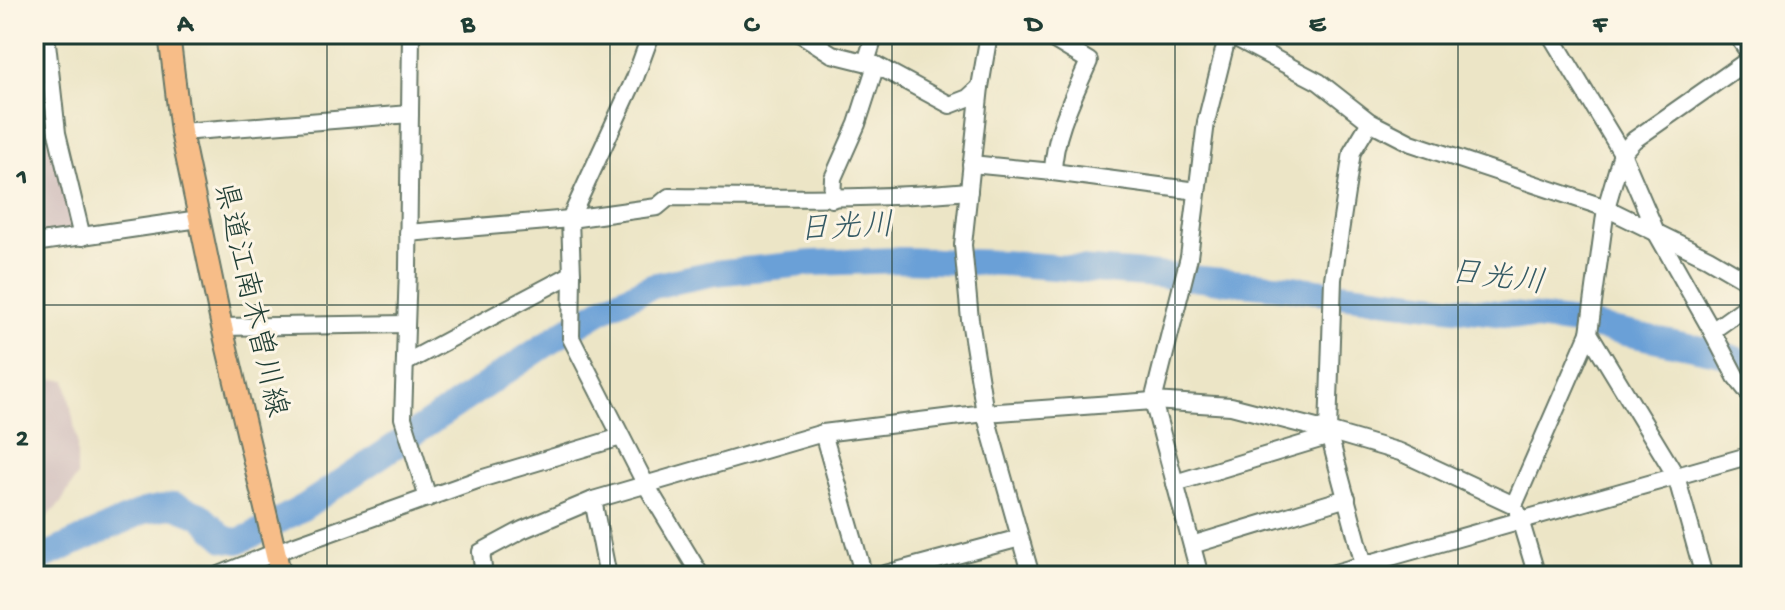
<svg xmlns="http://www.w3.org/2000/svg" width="1785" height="610" viewBox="0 0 1785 610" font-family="'Gochi Hand','Klee One',sans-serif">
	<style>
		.industrial { fill: #d1bfbd }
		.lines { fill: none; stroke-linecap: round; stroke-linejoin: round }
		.river { stroke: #6aa0d7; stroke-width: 26 }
		.minor-casing { stroke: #677867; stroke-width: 20 }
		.major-casing { stroke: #677867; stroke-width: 24 }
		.minor { stroke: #fff; stroke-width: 16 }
		.major { stroke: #f7bd88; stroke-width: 20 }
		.grid { fill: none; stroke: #1f3d34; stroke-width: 2; stroke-opacity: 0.55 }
		.labels { text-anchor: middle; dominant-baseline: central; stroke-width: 6; stroke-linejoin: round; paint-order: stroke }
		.street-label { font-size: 30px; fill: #1f3d34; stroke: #fcf5e5 }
		.water-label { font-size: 32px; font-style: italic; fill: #365b65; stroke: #fcf5e5 }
		.neatline { fill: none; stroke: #1f3d34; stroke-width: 3 }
		.grid-label { font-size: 26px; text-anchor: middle; font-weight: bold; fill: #1f3d34 }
	</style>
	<rect width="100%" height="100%" fill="#fcf5e5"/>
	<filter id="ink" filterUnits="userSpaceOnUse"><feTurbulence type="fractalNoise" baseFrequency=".0125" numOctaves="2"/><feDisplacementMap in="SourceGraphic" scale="16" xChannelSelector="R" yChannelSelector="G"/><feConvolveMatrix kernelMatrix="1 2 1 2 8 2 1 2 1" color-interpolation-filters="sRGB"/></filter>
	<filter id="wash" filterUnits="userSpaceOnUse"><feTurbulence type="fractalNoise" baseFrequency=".006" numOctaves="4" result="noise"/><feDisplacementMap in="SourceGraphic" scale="32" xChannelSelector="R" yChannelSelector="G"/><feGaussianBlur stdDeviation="1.8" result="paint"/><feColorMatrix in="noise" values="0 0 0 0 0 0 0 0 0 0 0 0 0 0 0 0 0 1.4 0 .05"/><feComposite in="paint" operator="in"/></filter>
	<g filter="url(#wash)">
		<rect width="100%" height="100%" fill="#ece5c6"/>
		<g class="industrial">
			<polygon points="34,34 43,34 80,241 34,249"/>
			<polygon points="34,319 49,379 66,380 77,441 77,476 60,504 34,530"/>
		</g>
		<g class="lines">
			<polyline class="river" points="34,561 144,511 174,505 200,515 225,539 238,541 253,535 304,507 563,333 610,305 652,286 714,273 813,263 901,260 1002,263 1170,276 1284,287 1577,323 1717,352 1751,365"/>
		</g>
	</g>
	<g filter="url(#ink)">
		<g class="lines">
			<defs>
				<g id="minor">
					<polyline points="46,34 57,133 82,237"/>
					<polyline points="411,34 408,268 403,418 428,498"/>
					<polyline points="651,34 635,78 570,219 572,274 571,338 646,485 701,576"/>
					<polyline points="801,34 832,54 876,65 950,105 968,98 980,87 989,34"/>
					<path d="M1049,34V37L1089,61C1074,96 1054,133 1053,172"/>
					<polyline points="1228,34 1319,82 1370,122 1411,143 1606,208 1708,258 1751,283"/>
					<polyline points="1550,34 1622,153 1656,232 1712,331 1736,377 1751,396"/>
					<polyline points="1736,34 1751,56"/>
					<polyline points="866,62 875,34"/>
					<polyline points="980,87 963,245 970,320 985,413 1031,576"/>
					<polyline points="181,132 410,114"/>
					<polyline points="971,164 1053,172 1197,191"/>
					<polyline points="832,199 833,178 857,124 876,65"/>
					<path d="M408,233L570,219L657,207L669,197C770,198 869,200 969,191"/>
					<polyline points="34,243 199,219"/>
					<polyline points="222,327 406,324"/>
					<polyline points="1712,331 1751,303"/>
					<polyline points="405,363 572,274"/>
					<polyline points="823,433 864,576"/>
					<polyline points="1175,483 1330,436"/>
					<polyline points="593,500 608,576"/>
					<polyline points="1518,513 1537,576"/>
					<polyline points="1192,545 1347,498"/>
					<polyline points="217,576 276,552 480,479 621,437"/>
					<polyline points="484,576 481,552 522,530 593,500 823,433 985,413 1153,401 1231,406 1328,431 1400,452 1514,505 1589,333"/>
					<polyline points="878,576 1020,538"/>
					<polyline points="1200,576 1153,401 1189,257 1206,122 1228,34"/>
					<polyline points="1324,576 1751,455"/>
					<polyline points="1367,576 1328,431 1333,279 1352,152 1370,122"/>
					<polyline points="1704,576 1676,476 1589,333 1606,208 1622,153 1634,140 1751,58"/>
				</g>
				<polyline id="major" points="169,34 181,132 222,327 281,576"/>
			</defs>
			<use href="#minor" class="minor-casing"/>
			<use href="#major" class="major-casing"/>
			<use href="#minor" class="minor"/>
			<use href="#major" class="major"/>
		</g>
	</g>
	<path class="grid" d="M327,34V576M610,34V576M892,34V576M1175,34V576M1458,34V576M34,305H1751"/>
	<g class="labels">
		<g class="street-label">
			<text transform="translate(248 300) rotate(77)">県道江南木曽川線</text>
		</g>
		<g class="water-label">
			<text transform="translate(846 230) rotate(-3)">日光川</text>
			<text transform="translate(1497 280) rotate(7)">日光川</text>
		</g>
	</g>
	<rect width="1785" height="610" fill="none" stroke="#fcf5e5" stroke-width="88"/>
	<rect x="44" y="44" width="1697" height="522" class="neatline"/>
	<g class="grid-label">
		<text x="185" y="31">A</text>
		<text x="468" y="31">B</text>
		<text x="751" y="31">C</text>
		<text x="1034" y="31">D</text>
		<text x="1317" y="31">E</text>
		<text x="1600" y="31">F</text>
		<text x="22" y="184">1</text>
		<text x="22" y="445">2</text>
	</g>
</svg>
